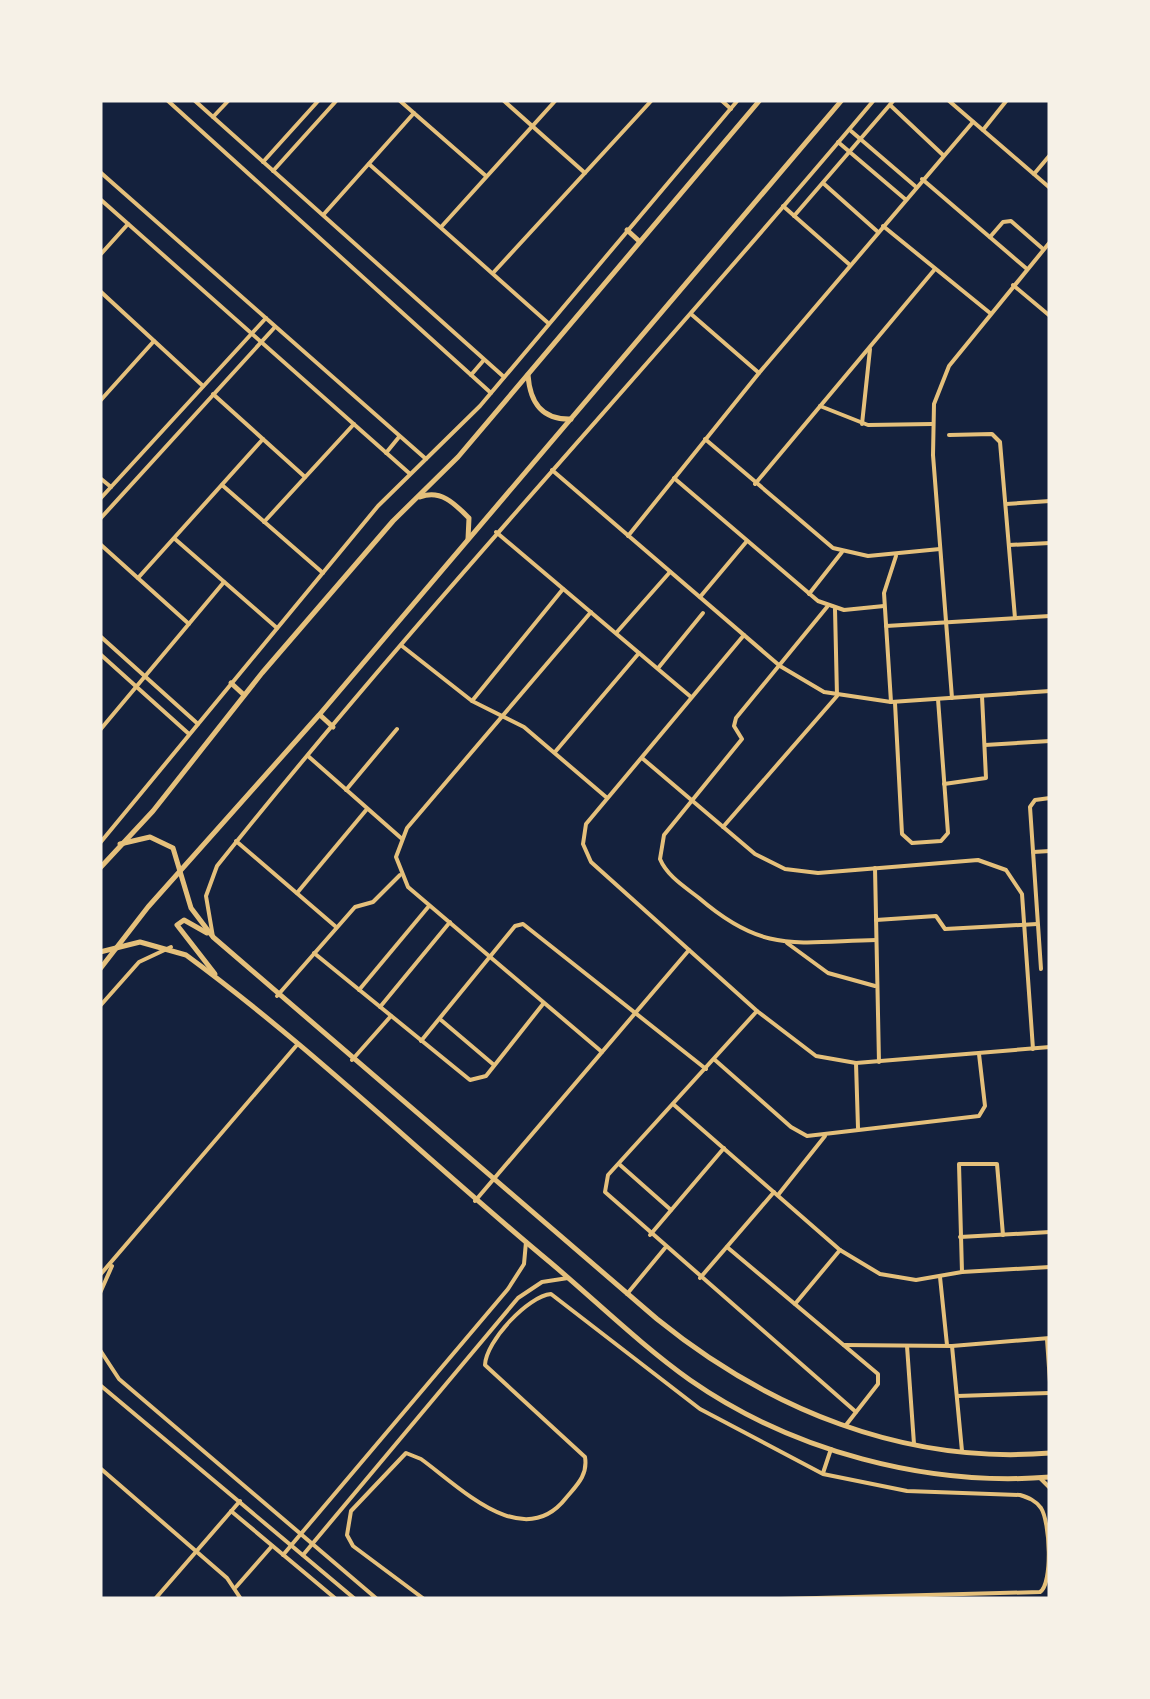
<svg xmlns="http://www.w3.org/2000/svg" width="1150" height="1699" viewBox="0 0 1150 1699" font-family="'Asap Condensed',sans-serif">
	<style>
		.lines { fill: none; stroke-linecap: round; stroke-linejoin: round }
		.minor { stroke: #e5c07b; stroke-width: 4 }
		.tertiary { stroke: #e5c07b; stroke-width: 5 }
	</style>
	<rect width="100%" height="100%" fill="#14213d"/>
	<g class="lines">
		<g class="minor">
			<polyline points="167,100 491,393"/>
			<polyline points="194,100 504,377"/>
			<polyline points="399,100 486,176"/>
			<polyline points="503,100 585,173"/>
			<polyline points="721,100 731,109"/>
			<polyline points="948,100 1050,188"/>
			<polyline points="890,105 943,155"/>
			<polyline points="213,117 229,100"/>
			<polyline points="983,130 1007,100"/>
			<polyline points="851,131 915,186"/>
			<polyline points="838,142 905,199"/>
			<polyline points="263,162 319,100"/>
			<polyline points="369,164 547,322"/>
			<polyline points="273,171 337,100"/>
			<polyline points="100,172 426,459"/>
			<polyline points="1034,174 1050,155"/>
			<polyline points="922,179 1027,269"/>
			<polyline points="823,183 878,232"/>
			<polyline points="100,199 409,473"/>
			<polyline points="783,206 850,265"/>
			<polyline points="324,214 414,113"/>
			<polyline points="794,216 894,100"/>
			<polyline points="442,226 556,100"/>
			<polyline points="883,226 990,313"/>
			<polyline points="990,237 1003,222 1011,221 1043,249"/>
			<polyline points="100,255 128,224"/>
			<polyline points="493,273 652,100"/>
			<polyline points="1013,285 1050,316"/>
			<polyline points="100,291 203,386"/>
			<polyline points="691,314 759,373"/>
			<polyline points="471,375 483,361"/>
			<polyline points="213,394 305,477"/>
			<polyline points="100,401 154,341"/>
			<polyline points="820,406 868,425 932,424"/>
			<polyline points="862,424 870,349"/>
			<polyline points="949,435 992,434 1000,442 1015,618"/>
			<polyline points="705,439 833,548 868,556 940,549"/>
			<polyline points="386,453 399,437"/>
			<polyline points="552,470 780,666 824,692 891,702 1050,691"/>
			<polyline points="100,478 111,487"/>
			<polyline points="674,478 818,601 844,610 884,606"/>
			<polyline points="755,484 935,269"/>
			<polyline points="222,485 323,573"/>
			<polyline points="100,499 266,318"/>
			<polyline points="1006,504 1050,501"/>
			<polyline points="100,519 275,327"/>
			<polyline points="264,522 354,424"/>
			<polyline points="496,532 691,697"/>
			<polyline points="628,536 759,373 973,122"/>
			<polyline points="175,539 277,628"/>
			<polyline points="100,544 189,624"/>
			<polyline points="1009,545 1050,543"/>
			<polyline points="138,578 263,439"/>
			<polyline points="809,594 842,552"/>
			<polyline points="700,597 747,541"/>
			<path d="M827,607L736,718L734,726L742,739L664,835L660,859C667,876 685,887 699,898C764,954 795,942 876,940"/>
			<polyline points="591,612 407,828 396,857 408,887 602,1052"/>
			<polyline points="886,626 1050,616"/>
			<polyline points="617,632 670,572"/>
			<polyline points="744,635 586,824 583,844 591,862 757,1011 816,1056 856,1063 1050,1047"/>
			<polyline points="100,636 198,724"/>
			<polyline points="402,646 472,701 524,727 606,797"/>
			<polyline points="100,654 189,734"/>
			<polyline points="659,667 703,613"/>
			<polyline points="952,698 933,455 934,404 949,366 1050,242"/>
			<polyline points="472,701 563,589"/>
			<polyline points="891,702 884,593 896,556"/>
			<polyline points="895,703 902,834 912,843 941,841 948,833 938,699"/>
			<polyline points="100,730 224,582"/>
			<polyline points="985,745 1050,741"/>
			<polyline points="555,752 639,653"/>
			<polyline points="308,756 401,838"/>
			<polyline points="642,758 755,854 785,869 818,873 978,860 1006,870 1022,894 1033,1049"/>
			<polyline points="944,784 986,778 982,696"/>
			<polyline points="346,790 397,729"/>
			<polyline points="723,827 837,696 835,609"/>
			<polyline points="236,841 335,926"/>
			<polyline points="100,843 378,506 480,406 738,100"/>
			<polyline points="1033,852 1050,851"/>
			<polyline points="875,868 879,1062"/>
			<polyline points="297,893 367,809"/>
			<polyline points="876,920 936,916 945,929 1037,924"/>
			<path d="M213,937L206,896L217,866C427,603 658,358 874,100"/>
			<polyline points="787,943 828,973 875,986"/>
			<polyline points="314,953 470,1080 486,1076 543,1004"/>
			<polyline points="1041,969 1030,807 1035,800 1050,798"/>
			<polyline points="359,990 429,906"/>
			<polyline points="277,996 355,907 373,902 400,875"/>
			<polyline points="100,1006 139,962 171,947"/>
			<polyline points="380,1007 450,922"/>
			<polyline points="757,1011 608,1175 605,1192 856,1412"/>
			<polyline points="441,1020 494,1065"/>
			<polyline points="421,1041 515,926 523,924 706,1069"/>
			<polyline points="352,1060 391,1016"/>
			<polyline points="715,1060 791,1127 807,1136 979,1116 985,1106 979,1054"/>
			<polyline points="856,1063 858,1128"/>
			<polyline points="673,1104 840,1250 880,1274 916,1280 962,1272 1050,1267"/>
			<polyline points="619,1164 671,1210"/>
			<polyline points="778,1195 825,1136"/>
			<polyline points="475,1201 689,950"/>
			<polyline points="650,1235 724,1148"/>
			<polyline points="960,1237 1050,1232"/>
			<polyline points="727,1247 878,1374 878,1384 846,1425"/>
			<polyline points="962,1272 959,1164 997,1164 1003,1235"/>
			<polyline points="100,1275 296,1046"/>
			<polyline points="940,1277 947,1345"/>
			<polyline points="700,1278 774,1192"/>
			<polyline points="100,1293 112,1266"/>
			<polyline points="627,1294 665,1248"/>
			<polyline points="795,1304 840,1250"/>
			<polyline points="1047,1339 1050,1382"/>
			<polyline points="844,1345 952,1346 1050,1338"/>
			<polyline points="907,1346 914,1444"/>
			<polyline points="952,1346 962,1451"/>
			<polyline points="100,1350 119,1379 377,1599"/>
			<polyline points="100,1385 355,1599"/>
			<polyline points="957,1396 1050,1393"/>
			<polyline points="100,1468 227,1578 241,1599"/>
			<polyline points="823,1473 831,1449"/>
			<polyline points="1040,1478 1050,1488"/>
			<polyline points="231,1511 336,1599"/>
			<polyline points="283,1555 508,1289 524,1264 526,1242"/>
			<polyline points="303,1555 518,1298 542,1282 568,1278"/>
			<polyline points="236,1587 272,1546"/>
			<polyline points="155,1599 240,1501"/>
			<path d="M424,1599L353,1546L347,1535L351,1511L406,1453L421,1459C460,1487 523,1553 566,1498C577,1485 588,1475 585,1457L485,1365C486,1341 528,1296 551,1294L700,1409L823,1474L907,1491L1020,1495C1029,1498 1035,1500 1041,1508C1050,1522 1053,1583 1040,1592L780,1599"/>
		</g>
		<g class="tertiary">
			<polyline points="627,230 639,241"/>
			<path d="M528,375C530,402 541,420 571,419"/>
			<path d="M420,497C441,489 455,504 469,518L468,539"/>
			<polyline points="231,683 244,695"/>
			<polyline points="320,715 333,727"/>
			<path d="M120,844L150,837L173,848L191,908L213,937L657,1319C768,1409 904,1465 1050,1453"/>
			<polyline points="100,868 153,811 262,673 393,521 458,457 760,100"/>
			<polyline points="207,933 184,920 177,925 215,974"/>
			<path d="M100,952L140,942L186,955C314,1049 429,1162 551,1263C597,1302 641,1345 690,1380C792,1451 927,1487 1050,1477"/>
			<polyline points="100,969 148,907 319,715 842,100"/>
		</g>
	</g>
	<rect width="1150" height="1699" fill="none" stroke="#f6f1e7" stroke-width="205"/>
</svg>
